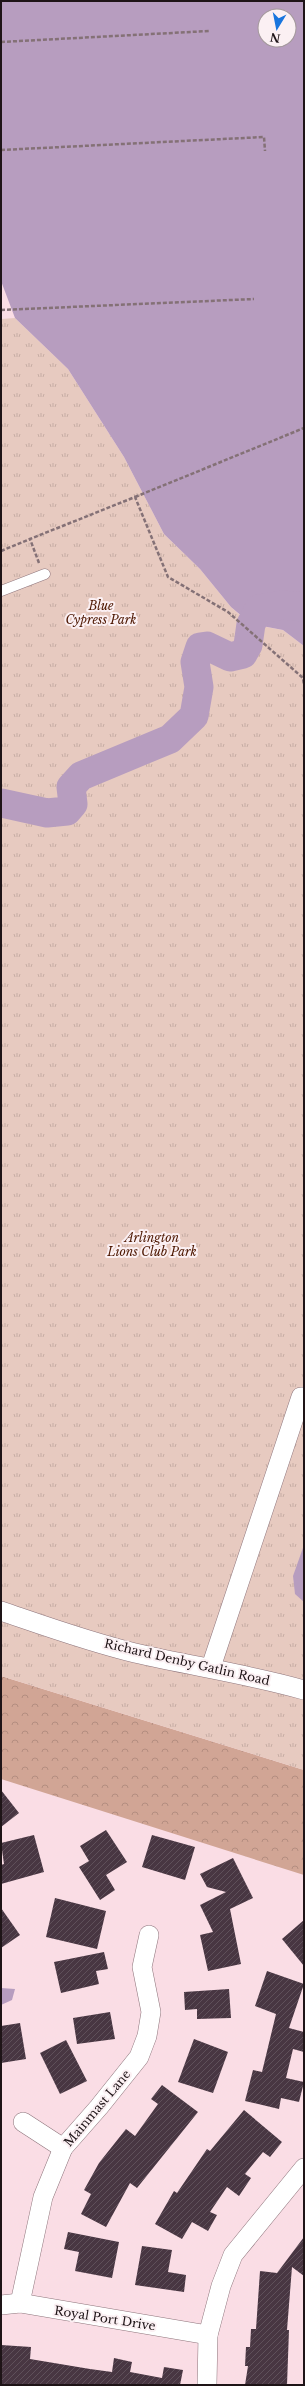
<svg xmlns="http://www.w3.org/2000/svg" width="305" height="2386" viewBox="0 0 305 2386" font-family="'Libre Baskerville',serif">
	<style>
		.forest { fill: url(#forest-crowns) }
		.park { fill: url(#park-tufts) }
		.water { fill: #b79dbf; fill-rule: evenodd }
		.lines { fill: none; stroke-linecap: round; stroke-linejoin: round }
		.river { stroke: #b79dbf; stroke-width: 29 }
		.building { fill: url(#building-hatch) }
		.lane-casing { stroke: #8e757c; stroke-width: 11 }
		.street-casing { stroke: #8e757c; stroke-width: 20 }
		.path { stroke: #847176; stroke-width: 2.5; stroke-dasharray: 4 2; stroke-linecap: butt }
		.lane { stroke: #fff; stroke-width: 10 }
		.street { stroke: #fff; stroke-width: 19 }
		.labels { text-anchor: middle; dominant-baseline: central; stroke-width: 4; stroke-linejoin: round; paint-order: stroke }
		.park-label { font-size: 12px; font-style: italic; fill: #4e1802; stroke: #fbf0f3 }
		.street-label { font-size: 12px; fill: #1e1417; stroke: #fbf0f3 }
	</style>
	<defs>
		<pattern id="forest-crowns" width="20" height="18" patternUnits="userSpaceOnUse"><rect width="20" height="18" fill="#d1a595"/><path d="M2 6a3 3 0 1 1 6 0M12 15a3 3 0 1 1 6 0" fill="none" stroke="#b38d80"/></pattern>
		<pattern id="park-tufts" width="24" height="20" patternUnits="userSpaceOnUse"><rect width="24" height="20" fill="#e7cac0"/><path d="M3 7l-1-3M5 7V3M7 7l1-3M15 17l-1-3M17 17v-4M19 17l1-3" fill="none" stroke="#c6ada4"/></pattern>
		<pattern id="building-hatch" width="6" height="6" patternUnits="userSpaceOnUse"><rect width="6" height="6" fill="#483642"/><path d="M-1 1l2-2M0 6l6-6M5 7l2-2" fill="none" stroke="#5f505a"/></pattern>
	</defs>
	<rect width="100%" height="100%" fill="#fadde5"/>
	<polygon class="forest" points="1,1676 304,1770 304,1875 1,1779"/>
	<polygon class="park" points="15,318 68,369 124,457 164,534 200,569 231,607 250,624 283,630 304,646 304,1770 1,1676 1,319"/>
	<g class="water">
		<path d="M1,1H304V646L283,630L251,624L231,607L200,569L164,534L124,457L68,369L15,318L1,281ZM265,16H289V40H265Z"/>
		<polygon points="304,1545 304,1602 295,1594 293,1576"/>
		<polygon points="1,1988 15,1989 12,2000 1,2005"/>
	</g>
	<g class="lines">
		<polyline class="river" points="1,803 47,813 67,811 73,804 71,787 81,776 170,739 194,716 199,687 195,662 200,647 207,646 230,657 243,654 248,645 251,624 259,609 283,605 304,607"/>
	</g>
	<g class="building">
		<polygon points="1,1790 19,1813 1,1827"/>
		<polygon points="106,1830 127,1862 106,1875 115,1890 100,1900 79,1867 89,1861 80,1846"/>
		<polygon points="34,1835 44,1872 1,1884 1,1865 4,1864 1,1843"/>
		<polygon points="152,1835 195,1847 185,1880 142,1867"/>
		<polygon points="233,1858 253,1898 230,1909 241,1964 208,1971 200,1935 213,1932 200,1905 226,1892 207,1887 200,1874"/>
		<polygon points="55,1898 106,1911 97,1949 46,1937"/>
		<polygon points="1,1908 20,1935 1,1948"/>
		<polygon points="304,1920 304,1966 282,1939"/>
		<polygon points="104,1952 108,1969 96,1971 99,1984 61,1993 54,1962"/>
		<polygon points="267,1971 304,1984 289,2028 304,2032 304,2052 293,2049 286,2078 304,2082 299,2102 281,2098 279,2109 245,2101 253,2070 262,2072 276,2014 255,2006"/>
		<polygon points="229,1989 231,2018 197,2019 197,2009 185,2010 184,1992"/>
		<polygon points="110,2012 115,2039 77,2044 73,2018"/>
		<polygon points="20,2023 26,2059 1,2063 1,2026"/>
		<polygon points="194,2039 228,2052 213,2093 178,2082"/>
		<polygon points="66,2040 87,2081 60,2094 40,2053"/>
		<polygon points="162,2085 198,2112 137,2188 130,2183 106,2227 81,2214 91,2194 84,2190 99,2163 126,2129 135,2136 158,2104 151,2099"/>
		<polygon points="244,2110 282,2142 270,2157 263,2152 245,2174 251,2178 239,2196 227,2187 210,2212 217,2215 208,2231 192,2222 182,2239 155,2224 174,2191 177,2193 207,2149 210,2151"/>
		<polygon points="68,2232 119,2242 112,2278 75,2271 79,2252 64,2249"/>
		<polygon points="304,2237 304,2276 292,2267 287,2330 289,2330 287,2385 245,2385 248,2366 245,2366 246,2347 250,2347 251,2329 256,2329 260,2271 277,2273"/>
		<polygon points="142,2246 172,2250 168,2272 186,2275 184,2292 135,2285"/>
		<polygon points="1,2345 31,2347 30,2359 90,2369 112,2372 114,2358 132,2362 130,2372 162,2378 164,2367 183,2370 180,2385 1,2385"/>
	</g>
	<g class="lines">
		<defs>
			<polyline id="lane" points="1,591 45,574"/>
			<g id="street">
				<path d="M1,1611C45,1626 89,1642 135,1653C191,1666 248,1674 304,1690"/>
				<polyline points="211,1667 301,1397 304,1397"/>
				<polyline points="23,2122 63,2148"/>
				<polyline points="20,2303 43,2197 63,2148 99,2107 139,2057 147,2036 151,2012 142,1967 149,1935"/>
				<polyline points="1,2305 20,2303 208,2335"/>
				<polyline points="207,2385 208,2335 221,2286 233,2255 304,2168"/>
			</g>
		</defs>
		<use href="#lane" class="lane-casing"/>
		<use href="#street" class="street-casing"/>
		<g class="path">
			<polyline points="1,42 209,31"/>
			<polyline points="1,150 264,137 265,151"/>
			<polyline points="1,310 254,299"/>
			<polyline points="135,497 304,428"/>
			<polyline points="1,551 30,539"/>
			<polyline points="39,563 30,539 135,497 168,577 228,612 303,678 304,685"/>
		</g>
		<use href="#lane" class="lane"/>
		<use href="#street" class="street"/>
	</g>
	<g class="labels">
		<g class="park-label">
			<text x="101" y="605">Blue<tspan x="101" dy="14">Cypress Park</tspan></text>
			<text x="152" y="1237">Arlington<tspan x="152" dy="14">Lions Club Park</tspan></text>
		</g>
		<g class="street-label">
			<text transform="translate(187 1662) rotate(13)">Richard Denby Gatlin Road</text>
			<text transform="translate(97 2108) rotate(-50)">Mainmast Lane</text>
			<text transform="translate(105 2318) rotate(9)">Royal Port Drive</text>
		</g>
	</g>
	<rect width="305" height="2386" fill="none" stroke="#1e1417" stroke-width="4"/>
	<g transform="translate(277 28) rotate(190)"><circle r="19" fill="#fbf0f3" stroke="#a3989b"/>
	<path d="M0-3L7 15L0 10L-7 15Z" fill="#1875de"/>
	<text y="-6" font-size="11" font-weight="bold" text-anchor="middle" fill="#1e1417">N</text>
	</g>
</svg>
